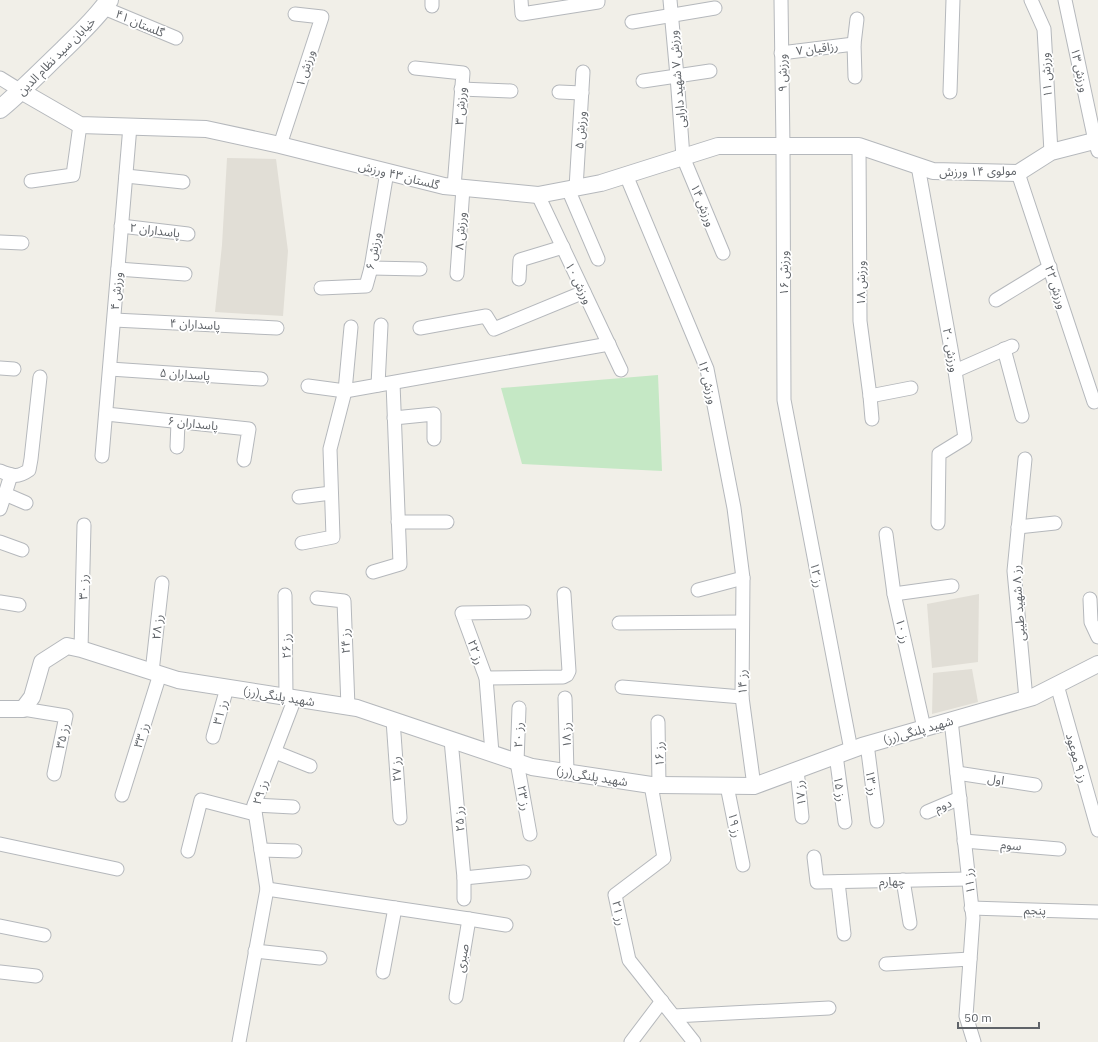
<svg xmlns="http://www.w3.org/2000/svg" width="1098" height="1042" viewBox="0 0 1098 1042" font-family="'IBM Plex Sans','Noto Sans Arabic',sans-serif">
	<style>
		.education { fill: #e1ded6 }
		.grass { fill: #c5e8c5 }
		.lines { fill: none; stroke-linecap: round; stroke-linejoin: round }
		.minor-casing { stroke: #b5b8bc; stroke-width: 15 }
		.tertiary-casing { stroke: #b5b8bc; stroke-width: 18 }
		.secondary-casing { stroke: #b6babf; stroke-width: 20 }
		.minor { stroke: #fff; stroke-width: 13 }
		.tertiary { stroke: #fff; stroke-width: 16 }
		.secondary { stroke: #fff; stroke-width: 18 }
		.labels { text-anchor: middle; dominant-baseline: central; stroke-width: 3.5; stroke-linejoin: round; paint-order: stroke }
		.street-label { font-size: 12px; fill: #5f6368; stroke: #fff }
	</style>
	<rect width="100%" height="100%" fill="#f1efe8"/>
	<g class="education">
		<polygon points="227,158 276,159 288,251 283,316 215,312 222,245"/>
		<polygon points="979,594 978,662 932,668 927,604"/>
		<polygon points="972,669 978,702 932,714 933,673"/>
	</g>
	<polygon class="grass" points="658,375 662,471 522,464 501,388"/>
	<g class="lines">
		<defs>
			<g id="minor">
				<polyline points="521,0 522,14 598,2 598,0"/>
				<polyline points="670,0 677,76 683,157 723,253"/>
				<polyline points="781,0 783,146 784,400 851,750"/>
				<polyline points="1031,0 1044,29 1051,152"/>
				<polyline points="1065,0 1095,141 1098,151"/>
				<polyline points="432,6 432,0"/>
				<polyline points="104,8 176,38"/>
				<polyline points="632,22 715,8"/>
				<polyline points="781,53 854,44"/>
				<polyline points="415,68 463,73 454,187"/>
				<polyline points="855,77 854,44 857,19"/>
				<polyline points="0,78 21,91"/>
				<polyline points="643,81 710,71"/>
				<polyline points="461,89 511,91"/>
				<polyline points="559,92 582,93"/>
				<polyline points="950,92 953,0"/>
				<polyline points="280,145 322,17 295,14"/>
				<polyline points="859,146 860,321 870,396 872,419"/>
				<polyline points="918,166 955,371 965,438 939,454 938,523"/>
				<polyline points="1018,173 1094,402"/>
				<polyline points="626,175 707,369 734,508 743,578 742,697 754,786"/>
				<polyline points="126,176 183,182"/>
				<polyline points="31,181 73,175 80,125"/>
				<polyline points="576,188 583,72"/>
				<polyline points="568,189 598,259"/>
				<polyline points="538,195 621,370"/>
				<polyline points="121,226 188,234"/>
				<polyline points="0,242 22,243"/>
				<polyline points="371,268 420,269"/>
				<polyline points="118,269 185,274"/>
				<polyline points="457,274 463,188"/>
				<polyline points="519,279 520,260 563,247"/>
				<polyline points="321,288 366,286 371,268 387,172"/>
				<polyline points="996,300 1050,267"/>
				<polyline points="114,320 277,328"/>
				<polyline points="420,328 486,316 494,329 584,292"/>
				<polyline points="1004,349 1022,416"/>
				<polyline points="0,368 14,369"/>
				<polyline points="110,369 261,379"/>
				<polyline points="955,371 1012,346"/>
				<polyline points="378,385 381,325"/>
				<polyline points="308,386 345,391 609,344"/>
				<polyline points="870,396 911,388"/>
				<polyline points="106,414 249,429 244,460"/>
				<polyline points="394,418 434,414 434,439"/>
				<polyline points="177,447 178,422"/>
				<polyline points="102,456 130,126"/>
				<polyline points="1025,459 1014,571 1026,699"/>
				<path d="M0,471C12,476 18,478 29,470L31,459L40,377"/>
				<polyline points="11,475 5,494 26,503"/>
				<polyline points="299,497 331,493"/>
				<polyline points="0,509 5,494"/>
				<polyline points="398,522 447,522"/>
				<polyline points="1018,527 1055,523"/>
				<polyline points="886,534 894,594 924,728"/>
				<polyline points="0,542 22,550"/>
				<polyline points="302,543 333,537 330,449 345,391 351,327"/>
				<polyline points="373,572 400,564 393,383"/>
				<polyline points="698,590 743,578"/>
				<polyline points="894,594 952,586"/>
				<polyline points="285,595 286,697"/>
				<polyline points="317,598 344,601 348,707"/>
				<polyline points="1090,599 1091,622 1098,637"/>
				<polyline points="0,602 19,605"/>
				<polyline points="619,623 742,622"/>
				<polyline points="81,649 84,525"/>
				<polyline points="152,672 162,583"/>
				<polyline points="486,678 563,677 567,675 569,671 564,594"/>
				<polyline points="1057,685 1098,830"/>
				<polyline points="622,687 742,697"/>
				<polyline points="565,698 567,772"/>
				<polyline points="519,708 517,762 530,834"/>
				<polyline points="23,709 66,716 54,774"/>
				<polyline points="393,720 400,818"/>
				<polyline points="951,720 973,918 966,1016 974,1042"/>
				<polyline points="658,722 659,785"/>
				<polyline points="213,737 227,688"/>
				<polyline points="451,740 464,878 464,899"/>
				<polyline points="867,744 877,821"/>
				<polyline points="275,752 310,766"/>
				<polyline points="492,753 486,678 462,613 524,612"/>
				<polyline points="836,755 845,822"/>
				<polyline points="797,770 802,817"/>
				<polyline points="957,773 1035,785"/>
				<polyline points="651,785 664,858 615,895 629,960 694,1042"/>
				<polyline points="727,786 743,865"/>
				<polyline points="122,795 160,674"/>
				<polyline points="254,805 293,807"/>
				<polyline points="927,812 960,798"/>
				<polyline points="964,841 1059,849"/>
				<polyline points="0,844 117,869"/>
				<polyline points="261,850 295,851"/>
				<polyline points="188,851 201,800 255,814"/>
				<polyline points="814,857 817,882 968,879"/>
				<polyline points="464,878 524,872"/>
				<polyline points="903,880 910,923"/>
				<polyline points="838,882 844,934"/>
				<polyline points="267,889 469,919 506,925"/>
				<polyline points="971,908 1098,912"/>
				<polyline points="0,926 44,935"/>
				<polyline points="255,951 320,958"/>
				<polyline points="886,964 970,959"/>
				<polyline points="0,972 36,976"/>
				<polyline points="383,972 395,908"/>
				<polyline points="456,997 469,919"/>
				<polyline points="674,1016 829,1008"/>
				<polyline points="239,1042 267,889 254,805 295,698"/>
				<polyline points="631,1042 662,1001"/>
			</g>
			<g id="tertiary">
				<polyline points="21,91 80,125 206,129 280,145 444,186 538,195 601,183 718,146 859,146 933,171 1018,173 1051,152 1098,140"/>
				<polyline points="0,709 23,709 32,697 42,662 67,646 81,649 178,680 357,708 532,767 651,785 659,785 754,786 862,746 1033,697 1098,664"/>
			</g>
			<path id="secondary" d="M0,109C22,91 42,70 63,50C79,34 96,19 109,0"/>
		</defs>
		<use href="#minor" class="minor-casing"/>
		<use href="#tertiary" class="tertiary-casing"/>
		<use href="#secondary" class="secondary-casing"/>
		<use href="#minor" class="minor"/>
		<use href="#tertiary" class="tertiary"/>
		<use href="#secondary" class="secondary"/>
	</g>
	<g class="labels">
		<g class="street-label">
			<text transform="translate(140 23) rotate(23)">گلستان ۴۱</text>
			<text transform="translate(817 48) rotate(-7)">رزاقیان ۷</text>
			<text transform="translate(56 56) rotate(-45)">خیابان سید نظام الدین</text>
			<text transform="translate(305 68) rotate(-72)">ورزش ۱</text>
			<text transform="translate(1080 70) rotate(78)">ورزش ۱۳</text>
			<text transform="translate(782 73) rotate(-91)">ورزش ۹</text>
			<text transform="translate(1046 75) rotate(-94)">ورزش ۱۱</text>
			<text transform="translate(677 79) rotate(-95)">ورزش ۷ شهید دارایی</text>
			<text transform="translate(460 106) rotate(-86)">ورزش ۳</text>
			<text transform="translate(580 130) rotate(-86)">ورزش ۵</text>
			<text transform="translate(978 171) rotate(-1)">مولوی ۱۴ ورزش</text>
			<text transform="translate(399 175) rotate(14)">گلستان ۴۳ ورزش</text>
			<text transform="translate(703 205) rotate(68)">ورزش ۱۴</text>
			<text transform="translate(155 230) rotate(7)">پاسداران ۲</text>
			<text transform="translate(460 231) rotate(-86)">ورزش ۸</text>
			<text transform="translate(373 251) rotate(-79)">ورزش ۶</text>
			<text transform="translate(783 273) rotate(-90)">ورزش ۱۶</text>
			<text transform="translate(579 283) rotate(64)">ورزش ۱۰</text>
			<text transform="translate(860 283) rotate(-90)">ورزش ۱۸</text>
			<text transform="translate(1056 287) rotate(72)">ورزش ۲۲</text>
			<text transform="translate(116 291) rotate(-85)">ورزش ۴</text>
			<text transform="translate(195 324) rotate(3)">پاسداران ۴</text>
			<text transform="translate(951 350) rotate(80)">ورزش ۲۰</text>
			<text transform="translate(185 374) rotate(4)">پاسداران ۵</text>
			<text transform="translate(708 382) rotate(76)">ورزش ۱۲</text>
			<text transform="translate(193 423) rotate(6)">پاسداران ۶</text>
			<text transform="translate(817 575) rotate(79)">رز ۱۲</text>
			<text transform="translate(83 587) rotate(-89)">رز ۳۰</text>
			<text transform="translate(1018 603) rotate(-94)">رز ۸ شهید طیبی</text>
			<text transform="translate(157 627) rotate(-84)">رز ۲۸</text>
			<text transform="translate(903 631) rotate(77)">رز ۱۰</text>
			<text transform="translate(345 641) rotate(-92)">رز ۲۴</text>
			<text transform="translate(286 646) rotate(-91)">رز ۲۶</text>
			<text transform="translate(476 652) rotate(70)">رز ۲۲</text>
			<text transform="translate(742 682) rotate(-91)">رز ۱۴</text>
			<text transform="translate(279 696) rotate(9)">شهید پلنگی(رز)</text>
			<text transform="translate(220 712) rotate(-74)">رز ۳۱</text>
			<text transform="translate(918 730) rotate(-16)">شهید پلنگی(رز)</text>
			<text transform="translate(141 735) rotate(-73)">رز ۳۳</text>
			<text transform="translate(518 735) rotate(-89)">رز ۲۰</text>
			<text transform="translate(566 735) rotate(-92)">رز ۱۸</text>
			<text transform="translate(62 736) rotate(-78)">رز ۳۵</text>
			<text transform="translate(659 754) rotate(-91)">رز ۱۶</text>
			<text transform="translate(1077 758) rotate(74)">رز ۹ موعود</text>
			<text transform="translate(396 769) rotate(-94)">رز ۲۷</text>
			<text transform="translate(592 776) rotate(9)">شهید پلنگی(رز)</text>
			<text transform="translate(996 779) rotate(9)">اول</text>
			<text transform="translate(872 783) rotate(82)">رز ۱۳</text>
			<text transform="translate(840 789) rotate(82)">رز ۱۵</text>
			<text transform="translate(260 792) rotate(-72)">رز ۲۹</text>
			<text transform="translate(800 793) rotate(-96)">رز ۱۷</text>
			<text transform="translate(524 798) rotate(80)">رز ۲۳</text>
			<text transform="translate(943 805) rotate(-22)">دوم</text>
			<text transform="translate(459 819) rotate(-95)">رز ۲۵</text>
			<text transform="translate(735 825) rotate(79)">رز ۱۹</text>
			<text transform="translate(1011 845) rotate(5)">سوم</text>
			<text transform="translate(892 881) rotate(-1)">چهارم</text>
			<text transform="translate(969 881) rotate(-96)">رز ۱۱</text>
			<text transform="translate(1035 910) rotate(2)">پنجم</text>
			<text transform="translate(619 913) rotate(79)">رز ۲۱</text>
			<text transform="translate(462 958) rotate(-80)">صبری</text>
		</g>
	</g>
	<path d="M958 1022v6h81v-6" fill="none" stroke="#5f6368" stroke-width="2"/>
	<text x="964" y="1022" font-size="12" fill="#5f6368" stroke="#ffffff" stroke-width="3" paint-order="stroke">50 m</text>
</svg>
